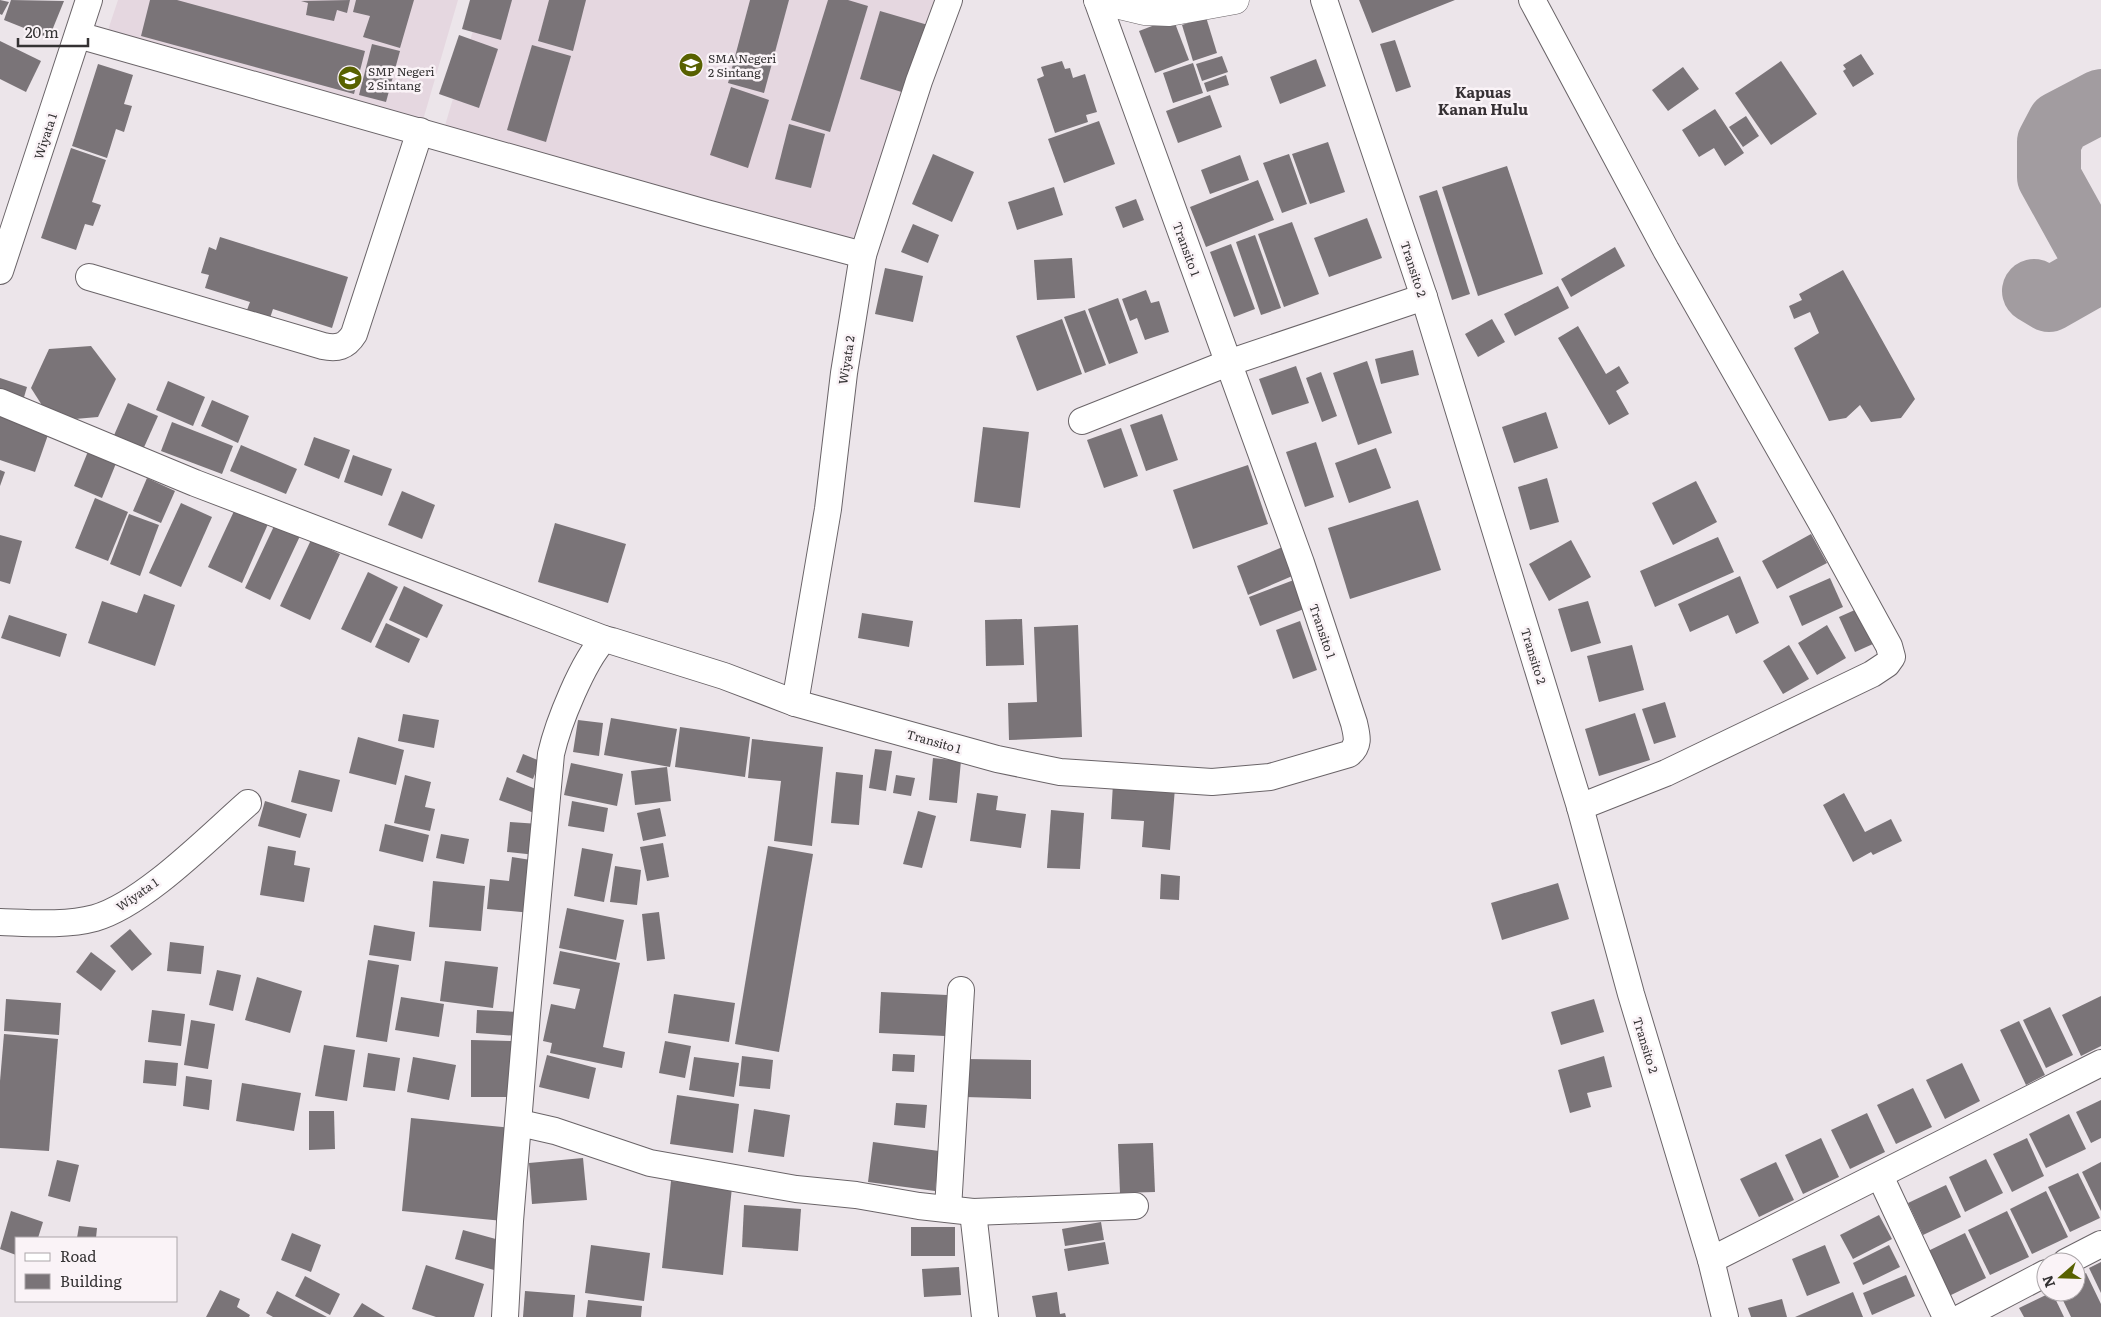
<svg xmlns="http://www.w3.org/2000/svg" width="2101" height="1317" viewBox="0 0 2101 1317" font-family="Literata,serif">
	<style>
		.built { fill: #e5d7e0 }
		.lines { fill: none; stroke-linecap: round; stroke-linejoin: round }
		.taxiway { stroke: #a29ca0; stroke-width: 64 }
		.building { fill: #7a7478 }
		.minor-casing { stroke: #6a6468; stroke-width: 28 }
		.highway-casing { stroke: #6a6468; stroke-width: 29 }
		.minor { stroke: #fff; stroke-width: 26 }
		.highway { stroke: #fff; stroke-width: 28 }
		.labels { text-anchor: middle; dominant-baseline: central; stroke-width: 5; stroke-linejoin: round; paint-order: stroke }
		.poi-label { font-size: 12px; fill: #343233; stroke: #faf3f7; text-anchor: start }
		.street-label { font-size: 12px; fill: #343233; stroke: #faf3f7 }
		.quarter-label { font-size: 15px; font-weight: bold; fill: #363134; stroke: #faf3f7 }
	</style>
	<rect width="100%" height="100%" fill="#ece5ea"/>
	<g class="built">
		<polygon points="118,0 458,0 423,120 106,36"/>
		<polygon points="482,0 941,0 858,246 444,129"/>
	</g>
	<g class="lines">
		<polyline class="taxiway" points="2034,291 2049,300 2091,276 2096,269 2095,260 2049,177 2049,142 2059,123 2101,101"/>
	</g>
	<g class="building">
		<polygon points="0,0 9,2 2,15 0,14"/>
		<polygon points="11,0 64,1 49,38 4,20"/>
		<polygon points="150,0 177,0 365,51 354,94 141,36"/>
		<polygon points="350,0 347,13 337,10 334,21 306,15 308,3 301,1"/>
		<polygon points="356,0 414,0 400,48 363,37 370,16 353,12"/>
		<polygon points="470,0 512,0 501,40 462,29"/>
		<polygon points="549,0 586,0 573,51 538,41"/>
		<polygon points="750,0 789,0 764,93 728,83"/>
		<polygon points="828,0 848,0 868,6 830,132 791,120"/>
		<polygon points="1359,0 1455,0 1372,33"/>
		<polygon points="880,11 928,25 908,94 860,79"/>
		<polygon points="1206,17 1217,53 1193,61 1182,25"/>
		<polygon points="1173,18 1189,60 1155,73 1139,31"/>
		<polygon points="459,35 498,49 479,108 439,94"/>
		<polygon points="1395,40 1411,87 1396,92 1380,44"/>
		<polygon points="0,41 41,61 26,92 0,79"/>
		<polygon points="372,44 400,51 386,102 359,95"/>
		<polygon points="532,45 571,56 546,142 507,130"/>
		<polygon points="1861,54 1874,74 1853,87 1843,71 1846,69 1843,65"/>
		<polygon points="1222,56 1228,72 1202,81 1196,64"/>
		<polygon points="1316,59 1326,86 1280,104 1270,77"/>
		<polygon points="1062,61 1065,69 1070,68 1073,78 1085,74 1097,112 1086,115 1088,122 1055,133 1037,79 1044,76 1041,67"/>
		<polygon points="1781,61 1817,114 1771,145 1735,93"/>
		<polygon points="1193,63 1203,93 1173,103 1163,73"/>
		<polygon points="98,64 133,75 124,104 132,106 124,132 116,129 107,158 72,146"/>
		<polygon points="1683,67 1699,89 1668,111 1652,90"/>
		<polygon points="1226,75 1229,85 1207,92 1204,83"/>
		<polygon points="731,87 769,100 748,168 710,155"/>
		<polygon points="1210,95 1222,127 1178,143 1166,111"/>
		<polygon points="1715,109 1744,153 1725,166 1714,148 1699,157 1682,130"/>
		<polygon points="1746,116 1759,136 1743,147 1729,127"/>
		<polygon points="1099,121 1115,164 1064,183 1048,139"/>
		<polygon points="789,124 825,134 811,188 775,179"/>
		<polygon points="1328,142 1345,192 1310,204 1292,154"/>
		<polygon points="71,148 106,160 92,202 101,205 93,226 85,224 76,250 41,238"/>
		<polygon points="933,154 974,172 952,222 912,204"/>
		<polygon points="1289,154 1307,204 1282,213 1263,163"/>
		<polygon points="1240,155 1249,180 1210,194 1201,170"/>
		<polygon points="1507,166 1543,274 1478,296 1442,187"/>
		<polygon points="1258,180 1274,220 1206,247 1190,207"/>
		<polygon points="1054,187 1063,215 1017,230 1008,202"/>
		<polygon points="1437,190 1470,294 1452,300 1419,196"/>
		<polygon points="1136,199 1144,220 1123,228 1115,207"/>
		<polygon points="1367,218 1382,258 1329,277 1314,238"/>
		<polygon points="1292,222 1319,294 1284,307 1258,234"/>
		<polygon points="913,224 939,235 928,263 901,252"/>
		<polygon points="1255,235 1281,308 1261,315 1236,242"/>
		<polygon points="220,237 348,277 332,328 273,309 270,318 247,310 250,302 205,288 209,275 201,273 209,247 216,250"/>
		<polygon points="1231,244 1255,309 1234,317 1210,252"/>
		<polygon points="1615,247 1625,266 1571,297 1561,279"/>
		<polygon points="1072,258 1075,298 1037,300 1034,260"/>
		<polygon points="885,268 923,276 913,322 875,314"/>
		<polygon points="1843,270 1915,399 1901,418 1871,422 1860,405 1846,418 1829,421 1794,348 1819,333 1810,312 1794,319 1789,306 1802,300 1799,294"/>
		<polygon points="1558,286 1569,308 1515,336 1504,314"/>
		<polygon points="1146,290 1151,303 1159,301 1169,332 1145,340 1137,318 1130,321 1122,299"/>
		<polygon points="1118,298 1138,353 1109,364 1088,309"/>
		<polygon points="1085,310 1106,365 1085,373 1064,317"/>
		<polygon points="1062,319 1082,374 1037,391 1016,336"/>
		<polygon points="1492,319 1505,342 1478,357 1465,334"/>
		<polygon points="1578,326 1606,374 1619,366 1629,383 1616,391 1629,414 1609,425 1558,338"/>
		<polygon points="91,346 116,379 98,417 52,421 31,388 49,349"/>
		<polygon points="1413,350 1419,375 1381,384 1375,359"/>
		<polygon points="1367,361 1392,433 1358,445 1333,373"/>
		<polygon points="1296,366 1309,403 1272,415 1259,379"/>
		<polygon points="1321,372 1337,416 1322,422 1306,378"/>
		<polygon points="0,378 27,387 22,404 0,397"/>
		<polygon points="168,381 205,397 193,426 156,410"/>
		<polygon points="212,400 249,416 238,443 201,426"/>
		<polygon points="128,403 158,416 141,454 112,440"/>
		<polygon points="1546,412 1558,448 1514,463 1502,427"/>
		<polygon points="0,413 49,432 35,472 0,460"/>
		<polygon points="1162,414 1178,460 1146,471 1130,425"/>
		<polygon points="172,422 233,446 222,474 161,451"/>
		<polygon points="983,427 1029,432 1020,508 974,502"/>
		<polygon points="1121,428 1138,476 1104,488 1087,440"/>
		<polygon points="314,437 350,450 339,479 304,465"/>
		<polygon points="1316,442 1334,497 1305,507 1286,452"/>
		<polygon points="91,444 119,456 102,498 74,486"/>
		<polygon points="241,445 297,469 286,494 230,471"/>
		<polygon points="1376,448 1391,488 1349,503 1335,463"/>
		<polygon points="353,455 392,469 382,496 344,482"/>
		<polygon points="1248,465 1268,524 1193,549 1173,490"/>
		<polygon points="0,470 5,472 0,486"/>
		<polygon points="147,478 175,491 161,523 133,511"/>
		<polygon points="1547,478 1559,522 1530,530 1518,487"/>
		<polygon points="1696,481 1717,522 1673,545 1652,503"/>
		<polygon points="402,491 435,505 422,539 388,525"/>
		<polygon points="95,498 128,512 108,561 75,548"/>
		<polygon points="1418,500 1441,570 1350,599 1328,528"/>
		<polygon points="181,503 212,517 181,587 149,573"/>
		<polygon points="235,509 268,524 242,583 208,567"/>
		<polygon points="129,514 159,525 140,576 110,564"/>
		<polygon points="555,523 626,544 608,603 538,582"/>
		<polygon points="275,524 300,536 270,600 245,588"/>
		<polygon points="1811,534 1827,563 1777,589 1762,561"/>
		<polygon points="0,535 22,541 10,584 0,581"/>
		<polygon points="1718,537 1734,572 1655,607 1640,571"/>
		<polygon points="311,540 340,554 310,620 280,606"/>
		<polygon points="1571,540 1591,577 1549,601 1529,564"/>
		<polygon points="1285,546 1297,574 1248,595 1237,566"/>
		<polygon points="368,572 398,587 371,643 341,629"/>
		<polygon points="1740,576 1759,623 1736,634 1728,615 1690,632 1678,604"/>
		<polygon points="1299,578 1309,607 1260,626 1249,597"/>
		<polygon points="1830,578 1843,607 1802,626 1789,596"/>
		<polygon points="404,586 443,605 427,638 389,620"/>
		<polygon points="144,594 175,605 155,666 88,643 102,601 137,613"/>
		<polygon points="1588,601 1601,643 1571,652 1558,609"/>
		<polygon points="1857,609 1873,644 1855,652 1839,617"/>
		<polygon points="862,613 913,621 909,647 858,638"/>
		<polygon points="9,615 67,634 60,657 1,638"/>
		<polygon points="1022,619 1024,665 986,666 985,620"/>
		<polygon points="1300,621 1317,670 1293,679 1276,630"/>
		<polygon points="386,623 420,639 409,663 375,647"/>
		<polygon points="1078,625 1082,737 1009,740 1008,703 1037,702 1034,627"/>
		<polygon points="1827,625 1846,658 1817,675 1798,643"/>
		<polygon points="1632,645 1644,690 1599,702 1587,656"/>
		<polygon points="1789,645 1809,679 1783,694 1763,661"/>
		<polygon points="1665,702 1676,737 1654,744 1642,709"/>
		<polygon points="1635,713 1650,760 1599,776 1585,729"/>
		<polygon points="403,714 439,720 434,748 398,741"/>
		<polygon points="611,718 677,729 670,767 604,755"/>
		<polygon points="578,720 603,723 599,756 573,752"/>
		<polygon points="680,727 750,737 745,777 675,767"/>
		<polygon points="358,737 404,750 396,785 349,773"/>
		<polygon points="752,739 823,747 812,846 774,841 781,781 748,778"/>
		<polygon points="875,749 892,751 886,791 869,788"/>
		<polygon points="523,754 540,761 533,779 516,772"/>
		<polygon points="933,758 961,761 957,803 929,800"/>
		<polygon points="571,763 623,774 617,806 564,795"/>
		<polygon points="667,767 671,801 635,805 631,771"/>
		<polygon points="299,770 340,780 332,812 291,802"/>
		<polygon points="836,772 863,775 859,825 831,823"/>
		<polygon points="405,775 431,782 425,807 435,809 430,831 394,823"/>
		<polygon points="896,775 915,778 911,796 893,793"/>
		<polygon points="507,777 543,792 534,813 499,800"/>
		<polygon points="1113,783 1175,788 1170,850 1142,847 1144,821 1111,819"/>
		<polygon points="977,793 998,796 996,810 1026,814 1021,848 970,841"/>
		<polygon points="1844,793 1865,832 1891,819 1902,841 1873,855 1871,852 1853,862 1823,805"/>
		<polygon points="265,801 307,814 300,838 258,826"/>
		<polygon points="572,801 608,808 604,832 568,826"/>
		<polygon points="660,808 666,836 643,841 637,813"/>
		<polygon points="1051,810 1084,813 1080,869 1047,868"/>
		<polygon points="918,811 936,816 922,868 903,864"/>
		<polygon points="510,822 539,824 536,855 507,852"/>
		<polygon points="385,824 429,835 423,862 379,851"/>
		<polygon points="441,834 469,839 464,864 436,858"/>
		<polygon points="663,843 669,877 647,881 640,847"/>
		<polygon points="268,846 296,851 294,865 310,868 304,902 260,895"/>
		<polygon points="768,846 813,854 779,1052 735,1044"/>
		<polygon points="582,848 613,854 604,902 574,896"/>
		<polygon points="512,857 537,861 532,913 487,909 490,879 509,881"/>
		<polygon points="615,866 641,870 637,905 610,902"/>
		<polygon points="1161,874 1180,876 1179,900 1160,899"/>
		<polygon points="433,881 485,886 481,931 429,927"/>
		<polygon points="1558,883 1569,919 1502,940 1491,903"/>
		<polygon points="567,908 624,920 616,960 559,948"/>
		<polygon points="659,912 665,959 647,961 642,914"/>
		<polygon points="374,925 415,932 411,961 369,955"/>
		<polygon points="130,929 152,954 132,971 110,946"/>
		<polygon points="170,942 204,946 201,974 167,971"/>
		<polygon points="560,951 620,963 603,1047 625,1052 622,1068 550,1053 552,1043 543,1041 551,1004 575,1009 580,989 553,984"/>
		<polygon points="91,952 116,971 101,991 76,972"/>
		<polygon points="368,960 399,965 387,1042 356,1037"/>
		<polygon points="445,961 498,967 493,1008 440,1001"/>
		<polygon points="217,970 241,975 233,1011 209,1005"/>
		<polygon points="257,977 302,991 290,1033 245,1020"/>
		<polygon points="881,992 947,995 945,1036 879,1033"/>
		<polygon points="674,994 735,1003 729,1042 668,1033"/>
		<polygon points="2101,996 2101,1046 2081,1056 2062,1015"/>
		<polygon points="401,997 444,1004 439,1037 395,1030"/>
		<polygon points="6,999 61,1003 59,1035 4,1031"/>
		<polygon points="1594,999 1604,1032 1561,1045 1551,1012"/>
		<polygon points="2050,1007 2073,1055 2046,1068 2023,1020"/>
		<polygon points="152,1010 185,1014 181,1046 148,1042"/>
		<polygon points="477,1010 519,1012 518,1036 476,1033"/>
		<polygon points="191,1020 215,1024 208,1069 184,1065"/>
		<polygon points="2019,1021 2045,1075 2026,1085 2000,1030"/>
		<polygon points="4,1034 58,1039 49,1151 0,1148 0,1081"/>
		<polygon points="471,1040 513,1041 512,1097 471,1097"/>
		<polygon points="665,1041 691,1046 685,1078 659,1073"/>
		<polygon points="324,1045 355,1050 347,1101 315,1096"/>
		<polygon points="368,1053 400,1058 395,1091 363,1087"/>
		<polygon points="893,1054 915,1055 914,1072 892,1071"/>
		<polygon points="547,1055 596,1068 589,1099 539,1087"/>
		<polygon points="742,1056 773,1060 770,1089 739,1086"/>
		<polygon points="1604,1056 1612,1087 1587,1093 1591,1107 1570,1113 1558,1070"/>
		<polygon points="413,1057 456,1065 449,1100 407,1092"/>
		<polygon points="694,1057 739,1063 734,1097 689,1090"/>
		<polygon points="966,1059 1031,1060 1031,1099 965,1097"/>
		<polygon points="145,1060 178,1063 176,1086 143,1083"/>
		<polygon points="1962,1063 1980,1101 1945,1119 1926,1080"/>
		<polygon points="186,1076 212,1080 209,1110 183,1106"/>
		<polygon points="242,1083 301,1093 294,1131 236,1121"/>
		<polygon points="1913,1088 1932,1127 1896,1144 1877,1105"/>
		<polygon points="677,1095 739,1104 733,1153 670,1144"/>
		<polygon points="2101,1100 2101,1138 2091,1143 2076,1112"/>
		<polygon points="896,1103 927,1105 925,1128 894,1125"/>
		<polygon points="754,1109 790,1115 784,1157 748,1152"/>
		<polygon points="309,1111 334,1111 335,1149 309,1150"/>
		<polygon points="1867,1113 1885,1152 1850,1169 1831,1130"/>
		<polygon points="2069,1114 2086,1149 2046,1168 2029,1134"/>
		<polygon points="411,1118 512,1128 503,1221 402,1211"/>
		<polygon points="1821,1138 1839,1177 1803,1194 1785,1155"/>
		<polygon points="2027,1138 2044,1176 2012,1192 1993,1154"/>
		<polygon points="873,1142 939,1151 935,1191 868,1182"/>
		<polygon points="1153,1143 1155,1192 1120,1193 1118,1144"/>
		<polygon points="583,1158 587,1200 532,1204 529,1163"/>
		<polygon points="1986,1159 2003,1193 1965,1212 1949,1177"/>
		<polygon points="57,1160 79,1165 70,1202 48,1196"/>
		<polygon points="1776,1162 1794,1200 1759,1217 1740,1179"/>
		<polygon points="2101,1162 2101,1211 2082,1172"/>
		<polygon points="2078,1173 2100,1218 2070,1232 2048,1187"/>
		<polygon points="671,1181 732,1187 723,1275 662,1268"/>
		<polygon points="1946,1185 1961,1217 1923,1235 1908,1203"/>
		<polygon points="2046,1191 2068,1237 2032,1254 2010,1209"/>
		<polygon points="744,1205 801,1209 798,1251 742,1247"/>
		<polygon points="11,1211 43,1222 38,1238 16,1238 16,1255 0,1249"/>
		<polygon points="2007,1211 2029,1257 1990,1275 1968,1230"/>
		<polygon points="1879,1215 1892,1239 1853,1259 1840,1235"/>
		<polygon points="1101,1222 1104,1240 1065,1246 1062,1229"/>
		<polygon points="79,1226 97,1228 96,1238 77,1238"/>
		<rect x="911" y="1227" width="44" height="29"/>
		<polygon points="463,1230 503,1241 494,1270 455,1259"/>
		<polygon points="292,1233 321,1245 311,1272 281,1260"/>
		<polygon points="1965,1233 1986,1278 1949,1296 1928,1251"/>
		<polygon points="1105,1242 1109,1264 1068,1271 1064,1249"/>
		<polygon points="591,1245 650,1253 644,1301 585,1293"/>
		<polygon points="1825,1245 1840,1283 1807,1296 1792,1259"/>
		<polygon points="1889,1245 1900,1267 1863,1285 1853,1263"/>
		<polygon points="2101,1262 2101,1293 2089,1268"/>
		<polygon points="426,1265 484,1284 474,1317 436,1317 412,1309"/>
		<polygon points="959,1267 961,1295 924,1297 922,1269"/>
		<polygon points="2086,1273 2101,1304 2101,1317 2071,1317 2059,1292 2076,1292 2076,1277"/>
		<polygon points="1906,1275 1915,1296 1872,1315 1863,1293"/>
		<polygon points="305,1276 340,1294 330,1315 295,1296"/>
		<polygon points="220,1290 240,1299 237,1307 250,1315 249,1317 206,1317"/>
		<polygon points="277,1291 327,1317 273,1317 266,1313"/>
		<polygon points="525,1291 575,1295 573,1317 523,1317"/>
		<polygon points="1057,1292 1060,1314 1065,1313 1066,1317 1036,1317 1032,1296"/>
		<polygon points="1853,1292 1863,1317 1795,1317"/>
		<polygon points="2052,1292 2064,1317 2024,1317 2019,1308"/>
		<polygon points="1782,1299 1787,1317 1751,1317 1748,1308"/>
		<polygon points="588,1300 642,1306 641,1317 586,1317"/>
		<polygon points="362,1303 385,1317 353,1317"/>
	</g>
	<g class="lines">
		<defs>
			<g id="minor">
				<path d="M949,0L919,81L863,255L844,373L828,509L795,703L997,759L1060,772L1212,782L1270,777L1349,754C1360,745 1357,736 1354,723L1301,563L1097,0"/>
				<polyline points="1324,0 1424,297 1580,807 1631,994 1711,1260 1725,1317"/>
				<polyline points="1532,0 1666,250 1821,522 1889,646 1892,657 1887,664 1872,674 1666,773 1580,807"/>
				<polyline points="78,35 706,213 863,255"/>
				<polyline points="0,271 89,0"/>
				<path d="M89,277L323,346C337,349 346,347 354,334L420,131"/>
				<polyline points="0,402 195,483 604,639"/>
				<polyline points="1082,421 1228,363 1424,297"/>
				<path d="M0,922C30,923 66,926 95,918C144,904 209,837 248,803"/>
				<polyline points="520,1123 555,1131 650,1163 796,1189 856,1195 919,1206 973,1212 1135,1206"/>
				<polyline points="1880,1176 1946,1317"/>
				<polyline points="948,1209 961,990"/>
				<polyline points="973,1212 985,1317"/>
				<polyline points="1711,1260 2101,1063"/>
				<polyline points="2066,1262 2101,1244"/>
				<path d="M505,1317L510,1221L527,1013L551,754C558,723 583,661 604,639L612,641L724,676L795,703"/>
				<polyline points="1962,1317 2046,1273"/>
			</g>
			<polyline id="highway" points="1098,0 1144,11 1169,12 1235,0"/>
		</defs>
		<use href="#minor" class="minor-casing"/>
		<use href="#highway" class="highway-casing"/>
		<use href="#minor" class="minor"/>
		<use href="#highway" class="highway"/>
	</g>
	<defs>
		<symbol id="school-disc" viewBox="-11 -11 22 22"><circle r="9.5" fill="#586100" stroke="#faf3f7"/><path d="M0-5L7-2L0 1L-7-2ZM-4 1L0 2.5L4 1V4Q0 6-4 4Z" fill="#fff"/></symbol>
	</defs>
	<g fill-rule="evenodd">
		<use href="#school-disc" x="677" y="51" width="28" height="28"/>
		<use href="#school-disc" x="336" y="64" width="28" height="28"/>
	</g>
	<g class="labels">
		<g class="poi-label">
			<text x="708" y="58">SMA Negeri<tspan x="708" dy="14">2 Sintang</tspan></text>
			<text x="368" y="71">SMP Negeri<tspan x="368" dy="14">2 Sintang</tspan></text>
		</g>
		<g class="street-label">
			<text transform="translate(45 136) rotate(-72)">Wiyata 1</text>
			<text transform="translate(1187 249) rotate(70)">Transito 1</text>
			<text transform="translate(1414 269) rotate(72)">Transito 2</text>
			<text transform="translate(846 360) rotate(-81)">Wiyata 2</text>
			<text transform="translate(1323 631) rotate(71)">Transito 1</text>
			<text transform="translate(1534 656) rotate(73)">Transito 2</text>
			<text transform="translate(934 741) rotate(16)">Transito 1</text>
			<text transform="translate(137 894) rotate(-35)">Wiyata 1</text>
			<text transform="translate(1646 1045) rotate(73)">Transito 2</text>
		</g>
		<g class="quarter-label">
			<text x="1483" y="91">Kapuas<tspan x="1483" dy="17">Kanan Hulu</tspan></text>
		</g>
	</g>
	<rect x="15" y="1237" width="162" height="65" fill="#faf3f7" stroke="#aba6a9"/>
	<rect x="25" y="1253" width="25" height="8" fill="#ffffff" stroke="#aba6a9"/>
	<text x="60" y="1262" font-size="15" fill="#343233">Road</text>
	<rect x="25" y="1274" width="25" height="15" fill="#7a7478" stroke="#aba6a9"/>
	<text x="60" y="1287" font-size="15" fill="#343233">Building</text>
	<g transform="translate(2061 1277) rotate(250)"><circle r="24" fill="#faf3f7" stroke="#aba6a9"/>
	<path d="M0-4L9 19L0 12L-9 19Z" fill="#586100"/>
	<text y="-8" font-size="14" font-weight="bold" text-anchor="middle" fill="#343233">N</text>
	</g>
	<path d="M18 38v8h70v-8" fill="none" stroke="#343233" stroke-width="2.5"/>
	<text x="25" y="38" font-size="15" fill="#343233" stroke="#faf3f7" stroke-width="4" paint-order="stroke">20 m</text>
</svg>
